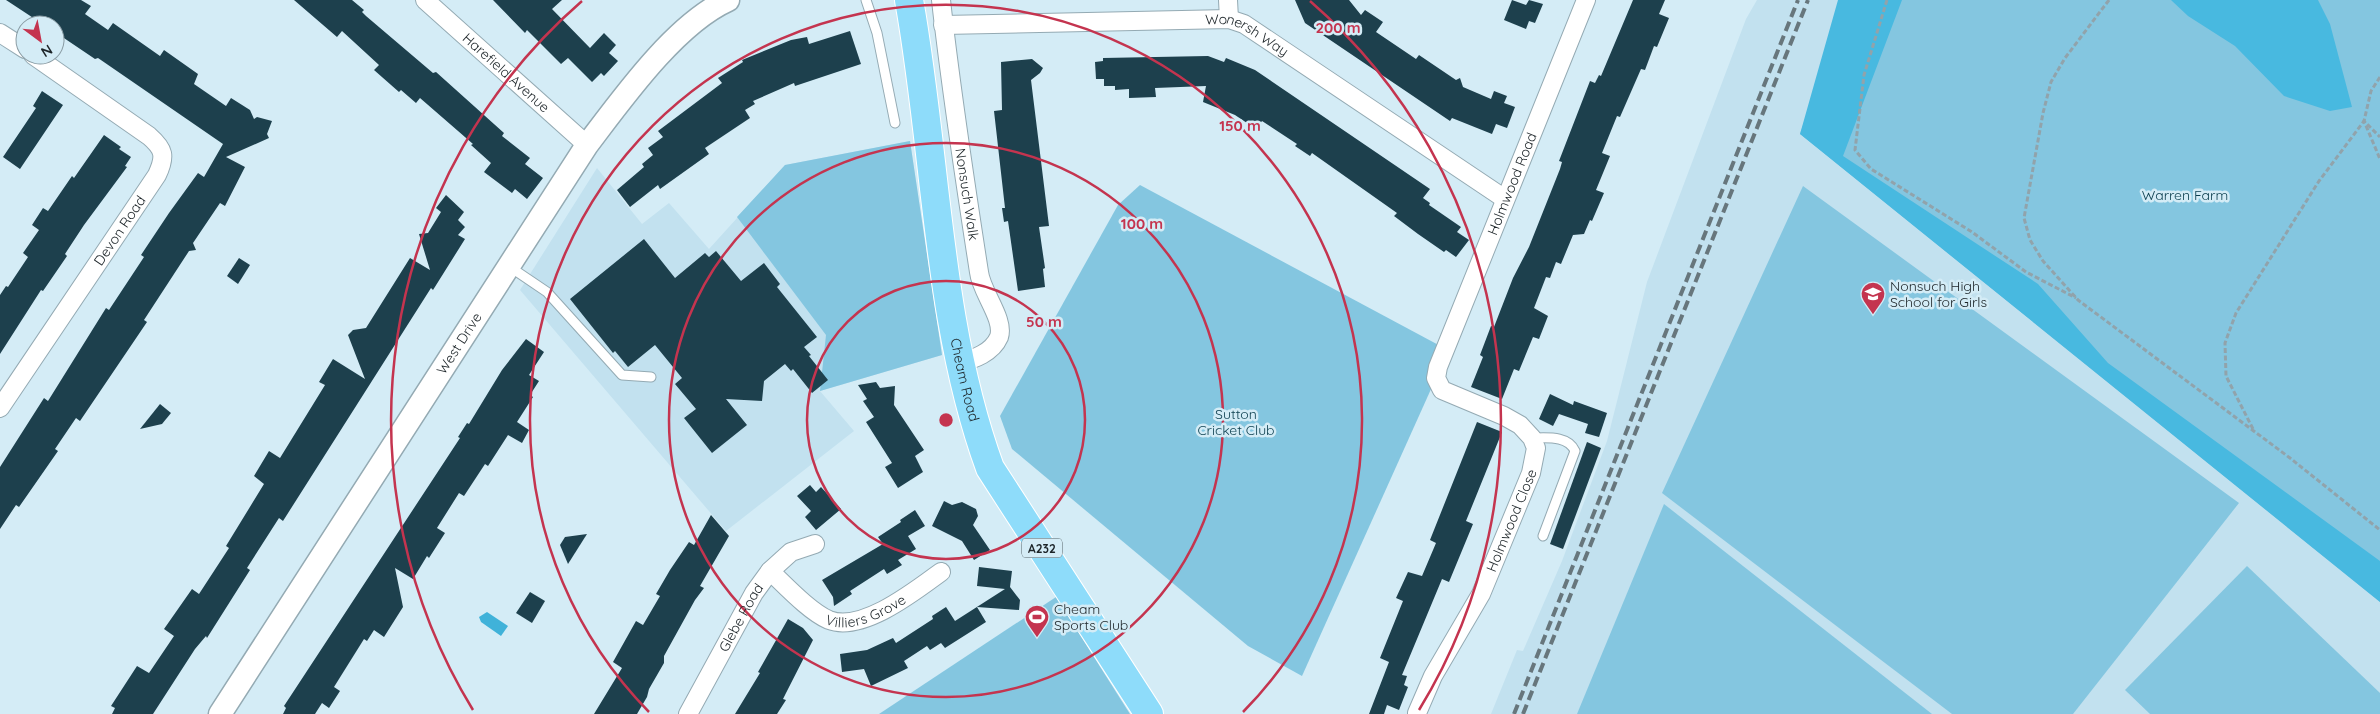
<svg xmlns="http://www.w3.org/2000/svg" width="2380" height="714" viewBox="0 0 2380 714" font-family="Quicksand,sans-serif">
	<style>
		.built { fill: #c2e1ef }
		.green { fill: #84c6e0 }
		.forest { fill: #48b9e0 }
		.water { fill: #40b2d9 }
		.building { fill: #1d404d }
		.lines { fill: none; stroke-linecap: round; stroke-linejoin: round }
		.service-casing { stroke: #94aab3; stroke-width: 11 }
		.minor-casing { stroke: #94aab3; stroke-width: 20 }
		.tertiary-casing { stroke: #94aab3; stroke-width: 25 }
		.trunk-casing { stroke: #fff; stroke-width: 30 }
		.path { stroke: #91a3ab; stroke-width: 3; stroke-dasharray: 5 2.5; stroke-linecap: butt }
		.service { stroke: #fff; stroke-width: 9 }
		.minor { stroke: #fff; stroke-width: 18 }
		.tertiary { stroke: #fff; stroke-width: 22 }
		.trunk { stroke: #8edcfa; stroke-width: 28 }
		.rail { stroke: #67767c; stroke-width: 4; stroke-dasharray: 10 5; stroke-linecap: butt }
		.ring { fill: none; stroke: #c4344f; stroke-width: 2.5 }
		.labels { text-anchor: middle; dominant-baseline: central; stroke-width: 5; stroke-linejoin: round; paint-order: stroke }
		.shield { fill: #d4ecf6; stroke: #536066; stroke-width: 1 }
		.shield-label { font-size: 12px; font-weight: bold; fill: #1c2428 }
		.street-label { font-size: 14px; fill: #1c2428; stroke: #d4ecf6 }
		.park-label { font-size: 14px; fill: #0a3d4d; stroke: #d4ecf6 }
		.poi-label { font-size: 14px; fill: #1c2428; stroke: #d4ecf6; text-anchor: start }
		.centre { fill: #c4344f; stroke: #d4ecf6; stroke-width: 2.5 }
		.ring-label { font-size: 15px; text-anchor: middle; font-weight: bold; fill: #c4344f; stroke: #d4ecf6; stroke-width: 5; stroke-linejoin: round; paint-order: stroke }
	</style>
	<rect width="100%" height="100%" fill="#d4ecf6"/>
	<g class="built">
		<polygon points="1757,0 1846,0 1801,135 2380,602 2380,714 1491,714 1517,650 1523,651 1562,561 1607,441 1647,282 1746,19"/>
		<polygon points="910,141 942,355 820,391 854,431 726,531 520,290 597,168 642,224 669,203 709,249 785,165"/>
	</g>
	<g class="green">
		<polygon points="1846,0 2380,0 2380,602 1800,134"/>
		<polygon points="910,141 942,355 820,391 826,335 737,217 785,165"/>
		<polygon points="1140,185 1446,349 1436,378 1302,676 1248,646 1012,449 1000,416 1118,205"/>
		<polygon points="1803,186 2239,503 2073,714 1952,714 1662,493"/>
		<polygon points="1664,504 1932,714 1577,714"/>
		<polygon points="2247,566 2380,693 2380,714 2150,714 2125,690"/>
		<polygon points="1056,597 1130,714 879,714"/>
	</g>
	<g class="forest">
		<polygon points="1838,0 1902,0 1843,156 2038,284 2108,363 2380,561 2380,602 1800,134"/>
		<polygon points="2171,0 2318,0 2330,24 2352,107 2330,111 2284,96 2235,46 2188,16"/>
	</g>
	<polygon class="water" points="487,612 508,626 501,636 481,622 479,617"/>
	<g class="building">
		<polygon points="6,0 81,0 91,6 85,14 108,30 113,23 160,56 164,50 198,74 194,84 226,106 231,98 250,110 254,119 257,117 272,121 267,134 269,138 226,157 245,167 225,206 220,203 193,243 196,250 189,251 144,320 147,322 80,421 76,418 55,449 58,451 19,507 16,505 0,529 0,467 44,398 48,401 106,308 109,310 144,257 141,255 169,213 198,173 204,177 223,144 98,58 95,59 55,32 55,25 44,25"/>
		<polygon points="294,0 352,0 364,10 362,12 366,16 433,73 436,72 504,133 502,136 530,158 525,164 543,178 527,199 515,189 512,193 484,172 491,163 471,145 473,144 420,98 416,103 401,90 399,92 374,70 379,65 342,31 337,37"/>
		<polygon points="493,0 562,0 552,9 590,48 604,33 616,45 609,53 618,61 604,76 601,73 592,82 568,58 561,64 527,30 525,33"/>
		<polygon points="1295,0 1349,0 1361,15 1365,10 1383,22 1376,32 1416,59 1419,55 1456,80 1460,78 1463,87 1491,99 1494,91 1507,96 1504,103 1515,107 1507,128 1496,124 1492,134 1452,118 1450,121 1305,23"/>
		<polygon points="1512,0 1526,5 1529,0 1543,4 1535,23 1529,21 1526,29 1504,20"/>
		<polygon points="1633,0 1665,0 1659,14 1669,18 1657,47 1654,46 1645,70 1641,69 1620,117 1617,116 1602,153 1610,156 1596,190 1604,193 1592,221 1590,220 1584,234 1573,235 1561,264 1556,262 1550,278 1546,277 1534,308 1548,316 1539,339 1533,337 1519,371 1514,369 1502,399 1471,387 1483,357 1480,355 1491,326 1494,327 1513,278 1529,247 1560,169 1562,162 1559,161 1590,81 1595,83 1599,75 1601,76"/>
		<polygon points="850,31 861,64 795,86 794,83 753,101 755,104 745,110 750,118 705,148 709,154 660,189 658,185 630,207 617,190 644,167 642,164 653,155 648,148 663,137 658,131 722,83 718,78 743,62 742,60 791,40 807,37 809,44"/>
		<polygon points="1208,56 1224,62 1226,58 1255,70 1430,189 1423,198 1430,203 1429,205 1461,227 1457,232 1469,240 1456,257 1446,250 1444,252 1418,234 1394,216 1397,213 1312,153 1310,156 1295,146 1297,144 1262,121 1256,129 1235,115 1203,102 1206,86 1155,88 1156,97 1129,98 1129,89 1115,90 1115,86 1104,86 1104,79 1096,79 1095,62 1103,61 1103,58"/>
		<polygon points="1032,59 1043,68 1040,73 1031,80 1049,226 1039,227 1045,268 1043,269 1045,287 1018,291 1008,221 1004,222 1002,208 1005,208 994,111 1002,110 1001,62"/>
		<polygon points="42,91 63,105 20,169 3,157 36,108 33,106"/>
		<polygon points="104,135 121,147 119,149 131,157 125,166 127,167 84,225 65,254 67,256 43,291 41,290 0,354 0,295 6,286 8,287 28,257 23,253 39,230 32,225 43,208 48,211 72,176 74,178"/>
		<polygon points="446,195 464,212 458,220 465,227 458,235 465,239 433,290 431,288 283,521 279,518 247,568 250,570 207,638 206,636 195,649 153,714 112,714 115,708 111,706 137,666 149,673 174,636 164,629 192,589 199,594 229,548 226,546 264,484 254,476 269,451 280,458 325,385 319,382 333,359 365,379 348,335 353,330 366,328 410,258 430,270 419,234 428,233 441,212 436,208"/>
		<polygon points="644,239 675,278 705,253 709,257 716,251 741,281 764,263 780,284 777,287 817,337 804,347 811,355 809,356 828,380 812,393 793,369 791,371 785,364 764,381 762,401 726,399 747,425 712,453 684,418 696,409 675,384 682,378 655,345 628,367 615,351 613,353 570,299"/>
		<polygon points="239,258 250,265 238,284 227,276"/>
		<polygon points="526,339 544,352 529,375 539,381 530,395 533,397 517,422 529,430 522,443 508,435 488,466 485,464 464,496 459,493 437,528 445,533 429,558 427,556 413,579 395,568 403,607 384,637 374,630 367,641 364,639 334,687 340,691 329,708 322,703 315,714 283,714 286,708 284,706 460,438 458,437 467,423 469,424 502,370"/>
		<polygon points="876,382 880,388 895,386 894,405 924,450 915,456 923,472 898,488 885,467 892,463 866,422 874,417 863,401 867,399 858,385"/>
		<polygon points="1550,394 1573,405 1574,401 1607,413 1599,437 1585,433 1588,424 1559,414 1553,426 1539,419"/>
		<polygon points="160,404 171,413 162,424 140,429"/>
		<polygon points="1477,422 1502,432 1466,521 1473,524 1449,582 1442,579 1402,675 1407,676 1404,685 1408,687 1399,710 1387,705 1384,714 1369,714 1389,662 1380,658 1403,601 1396,598 1408,572 1422,576 1436,543 1430,540"/>
		<polygon points="1587,442 1601,448 1563,549 1550,544"/>
		<polygon points="810,485 816,492 821,487 841,509 816,530 805,517 811,511 797,496"/>
		<polygon points="944,501 952,505 962,502 976,509 978,516 973,525 990,550 974,560 962,541 932,526"/>
		<polygon points="915,510 925,526 908,536 916,549 898,560 902,565 887,574 884,569 850,591 852,594 834,606 833,597 822,580 883,544 878,537 901,522 900,520"/>
		<polygon points="711,515 729,536 700,586 704,588 695,600 664,656 664,663 649,689 647,697 637,714 594,714 622,668 613,662 636,621 643,625 660,596 656,594 670,570 689,542 694,545"/>
		<polygon points="587,534 568,564 560,545 565,537"/>
		<polygon points="979,567 1012,571 1010,587 1020,600 1019,610 977,607 986,622 945,648 941,643 930,650 927,646 904,661 908,668 871,686 864,669 842,672 840,654 867,650 893,638 896,643 933,619 932,616 946,607 955,621 1005,589 977,586"/>
		<polygon points="530,592 545,601 532,623 516,613"/>
		<polygon points="788,619 803,628 813,640 786,693 783,699 786,700 777,714 735,714 760,673 758,672"/>
	</g>
	<g class="lines">
		<defs>
			<g id="service">
				<polyline points="866,0 877,33 895,123"/>
				<polyline points="510,267 547,292 622,375 651,377"/>
				<path d="M1532,438C1546,438 1568,435 1575,451L1543,536"/>
			</g>
			<g id="minor">
				<path id="s1" d="M425,0L587,145"/>
				<path id="s2" d="M941,0C951,91 965,182 979,272C981,292 1005,319 999,337C992,353 974,359 959,363"/>
				<polyline points="1228,0 1229,19"/>
				<path id="s3" d="M943,25L1229,19L1244,24L1505,199"/>
				<polyline points="0,33 25,49"/>
				<path id="s4" d="M0,408L157,175C166,156 164,149 149,136L33,55"/>
				<path id="s5" d="M770,571C785,585 810,612 829,620C862,633 915,591 941,572"/>
				<path id="s6" d="M1417,713L1433,676L1481,594L1531,473L1536,448L1532,438L1520,425L1504,416L1442,390L1436,378L1438,367L1586,0"/>
				<path id="s7" d="M688,714L754,593L770,571L791,552L815,544"/>
			</g>
			<g id="tertiary">
				<path id="s8" d="M220,714L587,145C622,99 675,24 728,0"/>
			</g>
			<g id="trunk">
				<path id="s9" d="M909,0C937,155 936,320 990,468L1149,714"/>
			</g>
		</defs>
		<use href="#service" class="service-casing"/>
		<use href="#minor" class="minor-casing"/>
		<use href="#tertiary" class="tertiary-casing"/>
		<use href="#trunk" class="trunk-casing"/>
		<g class="path">
			<polyline points="1887,0 1864,75 1855,150 1871,169 1972,232 2026,272 2076,298"/>
			<polyline points="2109,0 2065,58 2051,82 2043,113 2024,218 2030,240 2043,261 2078,300 2290,458 2380,530"/>
			<polyline points="2380,77 2371,91 2364,121 2380,159"/>
			<polyline points="2253,429 2226,376 2225,343 2236,313 2319,181 2364,121 2380,137"/>
		</g>
		<use href="#service" class="service"/>
		<use href="#minor" class="minor"/>
		<use href="#tertiary" class="tertiary"/>
		<use href="#trunk" class="trunk"/>
		<g class="rail">
			<polyline points="1514,714 1798,0"/>
			<polyline points="1523,714 1808,0"/>
		</g>
	</g>
	<g class="ring">
		<circle cx="946" cy="420" r="139"/>
		<circle cx="946" cy="420" r="277"/>
		<path d="M649 712A416 416 0 1 1 1243 712"/>
		<path d="M473 710A555 555 0 0 1 582 1M1310 1A555 555 0 0 1 1419 710"/>
	</g>
	<defs>
		<symbol id="school-pin" viewBox="-11 -11 22 30"><path d="M0 17L-7.5 6A9.5 9.5 0 1 1 7.5 6Z" fill="#c4344f" stroke="#d4ecf6"/><path d="M0-5L7-2L0 1L-7-2ZM-4 1L0 2.5L4 1V4Q0 6-4 4Z" fill="#fff"/></symbol>
		<symbol id="stadium-pin" viewBox="-11 -11 22 30"><path d="M0 17L-7.5 6A9.5 9.5 0 1 1 7.5 6Z" fill="#c4344f" stroke="#d4ecf6"/><path d="M0-5a6.5 5 0 1 0 0 10a6.5 5 0 1 0 0-10ZM-3.5-1.8h7v3.6h-7Z" fill="#fff"/></symbol>
	</defs>
	<g fill-rule="evenodd">
		<use href="#school-pin" x="1859" y="280" width="28" height="38"/>
		<use href="#stadium-pin" x="1023" y="603" width="28" height="38"/>
	</g>
	<g class="labels">
		<rect class="shield" x="1022" y="538.5" width="40" height="19" rx="4"/>
		<g class="shield-label">
			<text x="1042" y="548">A232</text>
		</g>
		<g class="street-label">
			<text stroke="none"><textPath href="#s3" startOffset="308">Wonersh Way</textPath></text>
			<text stroke="none"><textPath href="#s1" startOffset="109">Harefield Avenue</textPath></text>
			<text stroke="none"><textPath href="#s6" startOffset="628">Holmwood Road</textPath></text>
			<text stroke="none"><textPath href="#s2" startOffset="196">Nonsuch Walk</textPath></text>
			<text stroke="none"><textPath href="#s4" startOffset="214">Devon Road</textPath></text>
			<text stroke="none"><textPath href="#s8" startOffset="441">West Drive</textPath></text>
			<text stroke="none"><textPath href="#s9" startOffset="384">Cheam Road</textPath></text>
			<text stroke="none"><textPath href="#s6" startOffset="215">Holmwood Close</textPath></text>
			<text stroke="none"><textPath href="#s5" startOffset="116">Villiers Grove</textPath></text>
			<text stroke="none"><textPath href="#s7" startOffset="110">Glebe Road</textPath></text>
		</g>
		<g class="park-label">
			<text x="2185" y="195">Warren Farm</text>
			<text x="1236" y="414">Sutton<tspan x="1236" dy="16">Cricket Club</tspan></text>
		</g>
		<g class="poi-label">
			<text x="1890" y="286">Nonsuch High<tspan x="1890" dy="16">School for Girls</tspan></text>
			<text x="1054" y="609">Cheam<tspan x="1054" dy="16">Sports Club</tspan></text>
		</g>
	</g>
	<circle cx="946" cy="420" r="8" class="centre"/>
	<g class="ring-label">
		<text x="1338" y="33">200 m</text>
		<text x="1240" y="131">150 m</text>
		<text x="1142" y="229">100 m</text>
		<text x="1044" y="327">50 m</text>
	</g>
	<g transform="translate(40 40) rotate(148)"><circle r="24" fill="#d4ecf6" stroke="#8a9ca4"/>
	<path d="M0-4L9 19L0 12L-9 19Z" fill="#c4344f"/>
	<text y="-8" font-size="14" font-weight="bold" text-anchor="middle" fill="#1c2428">N</text>
	</g>
</svg>
